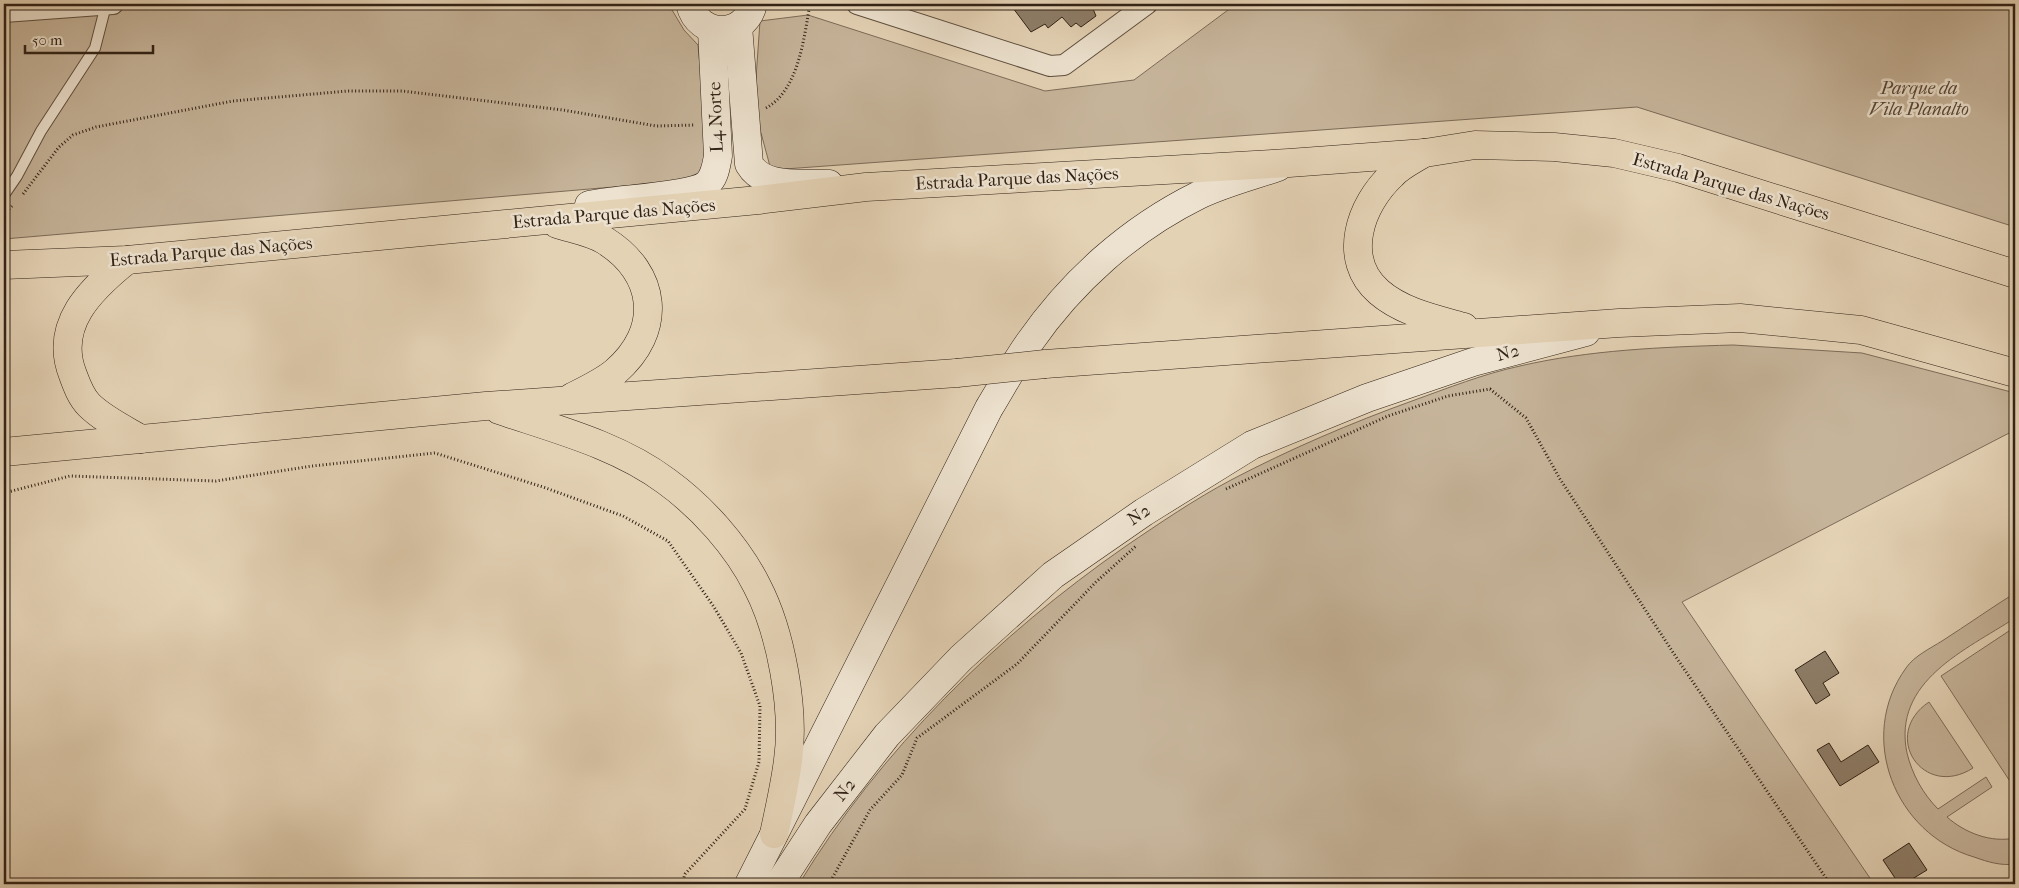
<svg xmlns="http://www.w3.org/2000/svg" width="2019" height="888" viewBox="0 0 2019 888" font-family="'IM FELL French Canon',serif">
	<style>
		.green { fill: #c6b49a; stroke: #7c6b58 }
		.building { fill: #8e7e69; stroke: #312216 }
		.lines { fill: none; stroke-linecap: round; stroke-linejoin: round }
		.lane-casing { stroke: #5e4e3e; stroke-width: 12 }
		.street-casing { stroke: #5e4e3e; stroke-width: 22 }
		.secondary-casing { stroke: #312216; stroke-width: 29 }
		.highway-casing { stroke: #312216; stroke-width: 29 }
		.path { stroke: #312216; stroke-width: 3; stroke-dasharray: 1 2.5; stroke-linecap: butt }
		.lane { stroke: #ede2cf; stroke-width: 10 }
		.street { stroke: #ede2cf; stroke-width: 20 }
		.secondary { stroke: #ede2cf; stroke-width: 28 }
		.highway { stroke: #e4d2b5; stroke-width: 28 }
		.highway-bridge-casing { stroke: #312216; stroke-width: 29; stroke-linecap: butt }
		.highway-bridge { stroke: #e4d2b5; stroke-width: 28 }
		.labels { text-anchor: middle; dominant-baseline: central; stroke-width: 5; stroke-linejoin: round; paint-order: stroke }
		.park-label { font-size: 18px; font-style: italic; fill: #564637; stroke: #ede2cf }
		.street-label { font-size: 18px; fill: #312216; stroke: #ede2cf }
	</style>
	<rect width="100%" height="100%" fill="#e4d2b5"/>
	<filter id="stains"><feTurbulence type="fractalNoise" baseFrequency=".004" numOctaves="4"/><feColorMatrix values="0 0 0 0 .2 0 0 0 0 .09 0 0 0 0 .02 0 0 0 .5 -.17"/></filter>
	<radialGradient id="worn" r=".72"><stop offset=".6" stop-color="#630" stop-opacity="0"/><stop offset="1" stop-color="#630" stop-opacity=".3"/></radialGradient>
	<g class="green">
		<polygon points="135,4 671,4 672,10 684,30 698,45 708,153 695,180 4,239 4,17 126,8"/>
		<polygon points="1236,4 2015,4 2015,227 1637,107 771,170 754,107 760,21 808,15 1045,91 1134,80"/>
		<path d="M1733,345L1862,353L2015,393V430L1682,602L1874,884H799C880,750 998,635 1126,546C1160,523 1195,499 1231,480C1290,449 1351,423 1412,401C1448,388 1483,374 1520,366C1589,350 1662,347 1733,345Z"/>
		<path d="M2015,593V618C1966,650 1892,681 1907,753C1912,774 1923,794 1938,809L1986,777L1992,787L1947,817C1965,833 1991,843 2015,838V864C2001,866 1988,862 1974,857C1895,834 1856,737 1906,668C1914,656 1931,648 1942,641C1967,625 1991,608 2015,593Z"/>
		<polygon points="2015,627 2015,789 1941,676"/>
		<path d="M1929,702L1973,768C1923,800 1880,735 1929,702Z"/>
	</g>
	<g class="building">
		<polygon points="1010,4 1091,4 1096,16 1081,27 1076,23 1071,27 1062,17 1048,28 1045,24 1031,32"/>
		<polygon points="1825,651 1839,673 1823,683 1830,695 1816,704 1795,670"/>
		<polygon points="1829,743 1841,762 1868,745 1879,762 1840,786 1817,750"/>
		<polygon points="1909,843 1927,870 1904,884 1899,884 1883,860"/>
	</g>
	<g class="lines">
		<defs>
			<polyline id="lane" points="4,195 17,176 41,131 95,48 106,5"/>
			<g id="street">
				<polyline points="857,4 1050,66 1064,65 1147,4"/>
				<polyline points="4,12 113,4"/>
			</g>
			<g id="secondary">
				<path d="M690,4C698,38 745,39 753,4"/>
				<path d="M738,26L749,164C764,190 803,182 829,184"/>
				<path d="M589,205C613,199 692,197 707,184C715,177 716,166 718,156L712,30"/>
				<path d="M749,884L989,408C1002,387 1014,364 1029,343C1072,281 1130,229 1199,195C1224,183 1252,176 1278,167"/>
				<polyline points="779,884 818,824 887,735 961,658 1053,575 1144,512 1252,445 1367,398 1473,362 1586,332"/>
			</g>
			<g id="highway">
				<path d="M1424,153C1413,160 1400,166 1392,175C1360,205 1341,259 1379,292C1402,312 1435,319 1464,327"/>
				<path d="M557,224C572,229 590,232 604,240C658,273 663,331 615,372C603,382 586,390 572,397"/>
				<path d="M127,260C91,289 53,325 73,375C77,386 81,397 89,405C103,419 124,429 141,439"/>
				<polyline points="4,265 127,260 758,200 866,187 1289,163 1425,153 1475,145 1554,147 1614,153 1678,168 2015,274"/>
				<polyline points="1045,364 1619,323 1740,318 1861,330 2015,373"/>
				<path d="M499,410C555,429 618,445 666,481C702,507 737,546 757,586C781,632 795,709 788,760C785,785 779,810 774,834"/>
				<polyline points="4,452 486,406 957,373"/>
			</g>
		</defs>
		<use href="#lane" class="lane-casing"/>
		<use href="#street" class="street-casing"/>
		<use href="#secondary" class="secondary-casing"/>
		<use href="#highway" class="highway-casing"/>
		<g class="path">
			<path d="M766,108C799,90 804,37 810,4"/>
			<polyline points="23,194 59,147 73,135 96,127 233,101 348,91 402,91 563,110 656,126 695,125"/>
			<polyline points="4,214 12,206"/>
			<polyline points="1226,489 1388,416 1448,396 1490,389 1526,418 1560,479 1678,660 1830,884"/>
			<polyline points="4,493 70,476 216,481 312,466 435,453 543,487 623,516 668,541 714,607 741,653 760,706 759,762 745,809 685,874 682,884"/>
			<polyline points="829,884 870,810 902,775 917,738 1017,664 1096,582 1136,546"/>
		</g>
		<use href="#lane" class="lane"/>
		<use href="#street" class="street"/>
		<use href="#secondary" class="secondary"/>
		<use href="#highway" class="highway"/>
		<defs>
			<polyline id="highway-bridge" points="957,373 1045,364"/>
		</defs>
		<use href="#highway-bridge" class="highway-bridge-casing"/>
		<use href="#highway-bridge" class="highway-bridge"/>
	</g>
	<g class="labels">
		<g class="park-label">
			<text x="1919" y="88">Parque da<tspan x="1919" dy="21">Vila Planalto</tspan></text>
		</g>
		<g class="street-label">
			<text transform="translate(716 117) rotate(-92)">L4 Norte</text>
			<text transform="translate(1017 179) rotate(-3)">Estrada Parque das Nações</text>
			<text transform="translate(1731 187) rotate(16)">Estrada Parque das Nações</text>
			<text transform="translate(614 214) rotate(-5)">Estrada Parque das Nações</text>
			<text transform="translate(211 252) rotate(-5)">Estrada Parque das Nações</text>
			<text transform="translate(1508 353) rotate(-15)">N2</text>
			<text transform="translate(1139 515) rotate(-34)">N2</text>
			<text transform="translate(845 790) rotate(-52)">N2</text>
		</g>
	</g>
	<rect width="2019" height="888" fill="none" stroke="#e4d2b5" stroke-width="20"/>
	<rect x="5" y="5" width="2009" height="878" fill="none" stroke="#312216" stroke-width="2.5"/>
	<rect x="10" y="10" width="1999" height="868" fill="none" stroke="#312216"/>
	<path d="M25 45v8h128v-8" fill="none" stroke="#312216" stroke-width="2.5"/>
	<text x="32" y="45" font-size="15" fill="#312216" stroke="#ede2cf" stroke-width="4" paint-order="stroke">50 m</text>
	<rect width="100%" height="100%" filter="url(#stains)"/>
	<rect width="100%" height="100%" fill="url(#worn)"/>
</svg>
